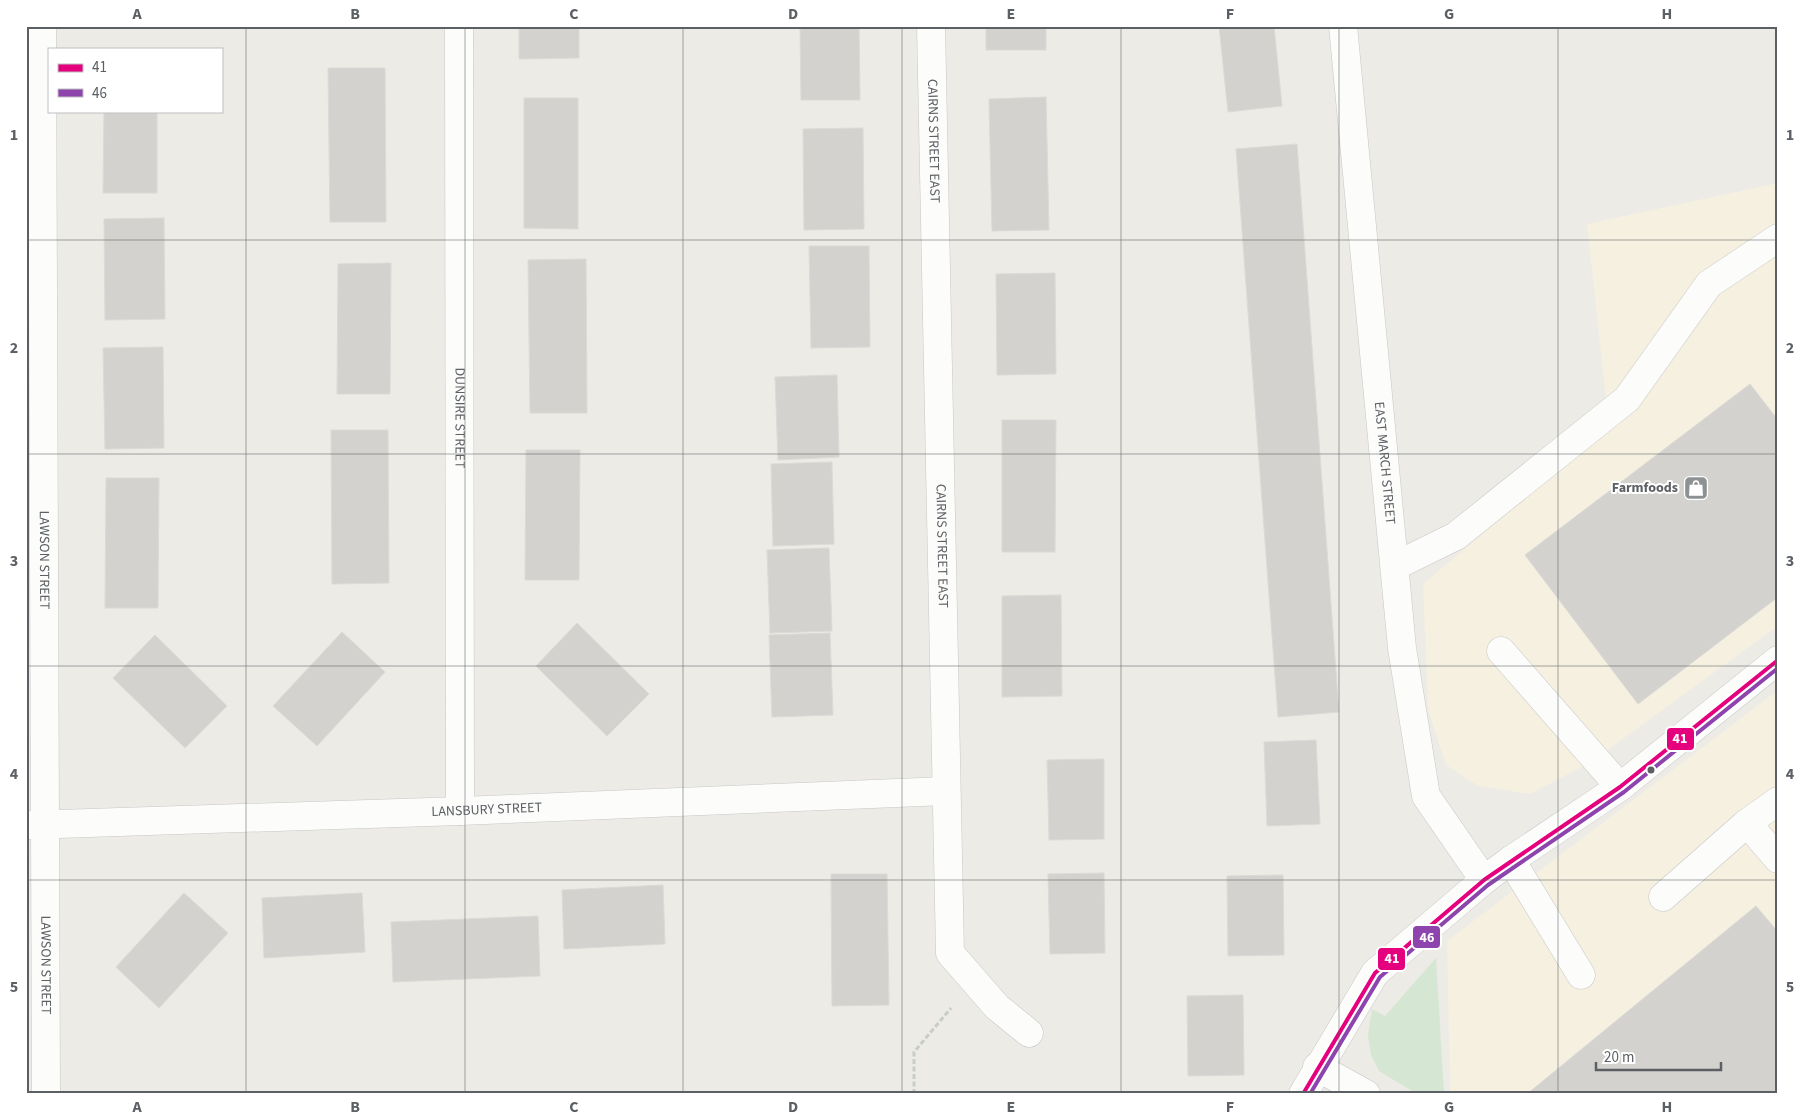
<svg xmlns="http://www.w3.org/2000/svg" width="1804" height="1120" viewBox="0 0 1804 1120" font-family="'Source Sans 3',sans-serif">
	<style>
		.commercial { fill: #f5f0e0 }
		.green { fill: #d5e7d3 }
		.building { fill: #d3d2cf; stroke: #dbdad6 }
		.lines { fill: none; stroke-linecap: round; stroke-linejoin: round }
		.minor-casing { stroke: #c8c7c7; stroke-width: 29 }
		.path { stroke: #c8cdca; stroke-width: 3; stroke-dasharray: 5 2.5; stroke-linecap: butt }
		.minor { stroke: #fcfcfb; stroke-width: 28 }
		.bus-1-casing { stroke: #fff; stroke-width: 8 }
		.bus-2-casing { stroke: #fff; stroke-width: 8 }
		.bus-1 { stroke: #e5007d; stroke-width: 4 }
		.bus-2 { stroke: #8e44ad; stroke-width: 4 }
		.grid { fill: none; stroke: #5c6064; stroke-width: 1; stroke-opacity: 0.55 }
		.bus-dot { fill: #5c6064; stroke: #fff; stroke-width: 2 }
		.labels { text-anchor: middle; dominant-baseline: central; stroke-width: 4; stroke-linejoin: round; paint-order: stroke }
		.street-label { font-size: 14px; fill: #5c6064; stroke: #fff }
		.poi-label { font-size: 14px; font-weight: bold; fill: #5c6064; stroke: #fff; text-anchor: end }
		.line-badge { stroke: #fff; stroke-width: 2 }
		.badge-label { font-size: 14px; text-anchor: middle; font-weight: bold; fill: #fff }
		.neatline { fill: none; stroke: #5c6064; stroke-width: 2 }
		.grid-label { font-size: 16px; text-anchor: middle; font-weight: bold; fill: #5c6064 }
	</style>
	<rect width="100%" height="100%" fill="#ecebe6"/>
	<g class="commercial">
		<polygon points="1778,183 1778,626 1591,762 1530,794 1478,786 1446,765 1428,710 1423,584 1609,428 1587,224"/>
		<polygon points="1778,690 1778,1094 1450,1094 1447,941"/>
	</g>
	<polygon class="green" points="1436,958 1444,1094 1417,1094 1379,1071 1371,1055 1368,1035 1372,1009 1385,1016"/>
	<g class="building">
		<polygon points="519,26 579,26 579,58 519,59"/>
		<polygon points="800,26 859,26 860,100 801,100"/>
		<rect x="986" y="26" width="60" height="24"/>
		<polygon points="1219,26 1274,26 1282,106 1228,112"/>
		<polygon points="328,68 385,68 386,222 330,222"/>
		<polygon points="1046,97 1049,230 992,231 989,99"/>
		<polygon points="524,98 578,98 578,229 524,228"/>
		<polygon points="104,111 157,111 157,193 103,193"/>
		<polygon points="863,128 864,229 804,230 803,129"/>
		<polygon points="1297,144 1339,712 1278,717 1236,149"/>
		<polygon points="164,218 165,319 105,320 104,219"/>
		<polygon points="809,246 869,246 870,347 811,348"/>
		<polygon points="586,259 587,413 530,413 528,260"/>
		<polygon points="391,263 390,394 337,394 338,264"/>
		<polygon points="1055,273 1056,374 997,375 996,274"/>
		<polygon points="163,347 164,448 105,449 103,348"/>
		<polygon points="837,375 839,457 778,460 775,377"/>
		<polygon points="1750,384 1778,420 1778,597 1638,704 1525,555"/>
		<polygon points="1002,420 1056,420 1055,552 1002,552"/>
		<polygon points="331,430 388,430 389,583 332,584"/>
		<polygon points="526,450 580,450 579,580 525,580"/>
		<polygon points="832,462 834,544 773,546 771,464"/>
		<polygon points="106,478 159,478 158,608 105,608"/>
		<polygon points="829,548 832,631 770,633 767,550"/>
		<polygon points="1061,595 1062,696 1002,697 1002,596"/>
		<polygon points="577,623 649,694 607,736 536,666"/>
		<polygon points="342,632 385,672 317,746 273,706"/>
		<polygon points="830,633 833,715 772,717 769,635"/>
		<polygon points="155,635 227,706 185,748 113,678"/>
		<polygon points="1316,740 1320,824 1267,826 1264,742"/>
		<polygon points="1104,759 1104,839 1049,840 1047,760"/>
		<polygon points="1104,873 1105,953 1050,954 1048,874"/>
		<polygon points="831,874 887,874 889,1005 832,1006"/>
		<polygon points="1283,875 1284,955 1228,956 1227,876"/>
		<polygon points="663,885 665,944 564,949 562,890"/>
		<polygon points="184,893 228,933 159,1008 116,967"/>
		<polygon points="362,893 365,952 264,958 262,898"/>
		<polygon points="1756,906 1778,932 1778,1094 1527,1094"/>
		<polygon points="538,916 540,976 393,982 391,922"/>
		<polygon points="1243,995 1244,1075 1188,1076 1187,996"/>
	</g>
	<g class="lines">
		<defs>
			<g id="minor">
				<path id="s1" d="M42,26L46,1094"/>
				<path id="s2" d="M459,26L460,811"/>
				<path id="s3" d="M931,26L950,953L997,1007L1029,1033"/>
				<path id="s4" d="M1343,26L1402,648L1426,796L1484,880"/>
				<polyline points="1395,566 1456,536 1627,399 1709,284 1778,238"/>
				<polyline points="1501,651 1620,787"/>
				<polyline points="1778,801 1747,823 1778,859"/>
				<path id="s5" d="M28,825L460,811L946,791"/>
				<polyline points="1511,860 1581,975"/>
				<polyline points="1663,897 1747,823"/>
				<polyline points="1317,1067 1366,1094"/>
				<polyline points="1303,1094 1375,973 1484,880 1511,860 1620,787 1778,660"/>
			</g>
		</defs>
		<use href="#minor" class="minor-casing"/>
		<polyline class="path" points="914,1094 914,1052 951,1008"/>
		<use href="#minor" class="minor"/>
		<defs>
			<polyline id="bus-1" points="1303,1094 1375,973 1484,880 1620,787 1778,660"/>
			<polyline id="bus-2" points="1310,1094 1380,977 1488,885 1624,792 1778,668"/>
		</defs>
		<use href="#bus-1" class="bus-1-casing"/>
		<use href="#bus-2" class="bus-2-casing"/>
		<use href="#bus-1" class="bus-1"/>
		<use href="#bus-2" class="bus-2"/>
	</g>
	<path class="grid" d="M246,26V1094M465,26V1094M683,26V1094M902,26V1094M1121,26V1094M1339,26V1094M1558,26V1094M26,240H1778M26,454H1778M26,666H1778M26,880H1778"/>
	<defs>
		<symbol id="shop-square" viewBox="-11 -11 22 22"><rect x="-9" y="-9" width="18" height="18" rx="4" fill="#8e9192" stroke="#fff"/><path d="M-5-2.5h2.3a2.7 3.5 0 0 1 5.4 0H5L5.5 6h-11ZM-1.5-2.5h3a1.5 2.3 0 0 0-3 0Z" fill="#fff"/></symbol>
	</defs>
	<g fill-rule="evenodd">
		<use href="#shop-square" x="1682" y="474" width="28" height="28"/>
	</g>
	<circle class="bus-dot" cx="1651" cy="770" r="4.5"/>
	<g class="labels">
		<g class="street-label">
			<text stroke="none"><textPath href="#s3" startOffset="115">CAIRNS STREET EAST</textPath></text>
			<text stroke="none"><textPath href="#s2" startOffset="392">DUNSIRE STREET</textPath></text>
			<text stroke="none"><textPath href="#s4" startOffset="439">EAST MARCH STREET</textPath></text>
			<text stroke="none"><textPath href="#s3" startOffset="520">CAIRNS STREET EAST</textPath></text>
			<text stroke="none"><textPath href="#s1" startOffset="534">LAWSON STREET</textPath></text>
			<text stroke="none"><textPath href="#s5" startOffset="459">LANSBURY STREET</textPath></text>
			<text stroke="none"><textPath href="#s1" startOffset="939">LAWSON STREET</textPath></text>
		</g>
		<g class="poi-label">
			<text x="1678" y="488">Farmfoods</text>
		</g>
	</g>
	<g class="line-badge">
		<rect x="1666" y="727" width="29" height="24" rx="5" fill="#e5007d"/>
		<rect x="1412" y="925" width="29" height="24" rx="5" fill="#8e44ad"/>
		<rect x="1377" y="947" width="29" height="24" rx="5" fill="#e5007d"/>
	</g>
	<g class="badge-label">
		<text x="1680" y="743">41</text>
		<text x="1427" y="942">46</text>
		<text x="1392" y="963">41</text>
	</g>
	<rect width="1804" height="1120" fill="none" stroke="#ffffff" stroke-width="55"/>
	<rect x="48" y="48" width="175" height="65" fill="#ffffff" stroke="#bebfc1"/>
	<rect x="58" y="64" width="25" height="8" fill="#e5007d" stroke="#bebfc1"/>
	<text x="92" y="72" font-size="15" fill="#5c6064">41</text>
	<rect x="58" y="89" width="25" height="8" fill="#8e44ad" stroke="#bebfc1"/>
	<text x="92" y="98" font-size="15" fill="#5c6064">46</text>
	<path d="M1596 1062v8h125v-8" fill="none" stroke="#5c6064" stroke-width="2.5"/>
	<text x="1604" y="1062" font-size="15" fill="#5c6064" stroke="#ffffff" stroke-width="4" paint-order="stroke">20 m</text>
	<rect x="28" y="28" width="1748" height="1064" class="neatline"/>
	<g class="grid-label">
		<text x="137" y="19">A</text>
		<text x="355" y="19">B</text>
		<text x="574" y="19">C</text>
		<text x="793" y="19">D</text>
		<text x="1011" y="19">E</text>
		<text x="1230" y="19">F</text>
		<text x="1449" y="19">G</text>
		<text x="1667" y="19">H</text>
		<text x="14" y="140">1</text>
		<text x="1790" y="140">1</text>
		<text x="14" y="353">2</text>
		<text x="1790" y="353">2</text>
		<text x="14" y="566">3</text>
		<text x="1790" y="566">3</text>
		<text x="14" y="779">4</text>
		<text x="1790" y="779">4</text>
		<text x="14" y="992">5</text>
		<text x="1790" y="992">5</text>
		<text x="137" y="1112">A</text>
		<text x="355" y="1112">B</text>
		<text x="574" y="1112">C</text>
		<text x="793" y="1112">D</text>
		<text x="1011" y="1112">E</text>
		<text x="1230" y="1112">F</text>
		<text x="1449" y="1112">G</text>
		<text x="1667" y="1112">H</text>
	</g>
</svg>
